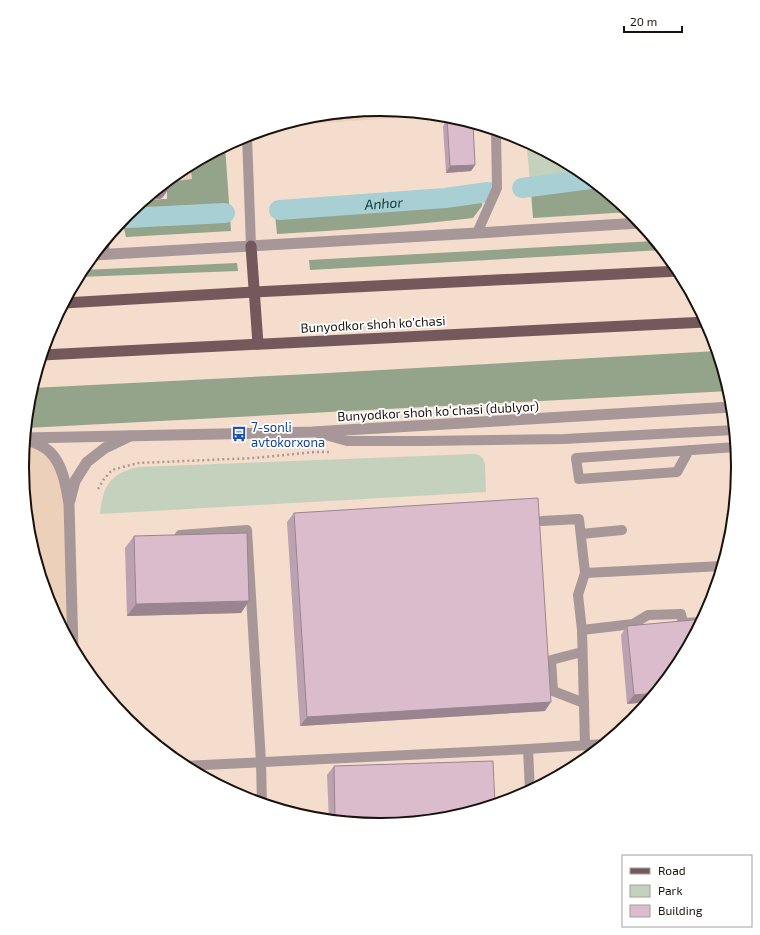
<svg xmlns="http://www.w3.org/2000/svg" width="760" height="935" viewBox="0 0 760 935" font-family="'Exo 2',sans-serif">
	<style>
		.built { fill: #edd0ba }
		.green { fill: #c4d2bd }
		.forest { fill: #93a48a }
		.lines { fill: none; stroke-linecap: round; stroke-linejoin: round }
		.canal { stroke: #a8d0d4; stroke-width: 20 }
		.path { stroke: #ac9b8d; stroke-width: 2.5; stroke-dasharray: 2 3; stroke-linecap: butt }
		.service { stroke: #a79798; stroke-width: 10 }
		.minor { stroke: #a79798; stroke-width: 11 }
		.tertiary { stroke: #a79798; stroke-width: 11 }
		.primary { stroke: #74595c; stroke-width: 11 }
		.wall { fill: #bca2b0 }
		.shaded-wall { fill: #998490 }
		.building { fill: #dbbccd; stroke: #998490 }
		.labels { text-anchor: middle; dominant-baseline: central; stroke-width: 3.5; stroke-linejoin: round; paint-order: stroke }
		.street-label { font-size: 13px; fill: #19120c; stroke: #fff }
		.transit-label { font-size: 13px; fill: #164399; stroke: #fff; text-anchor: start }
		.water-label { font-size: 14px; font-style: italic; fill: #0d3539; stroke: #fff }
		.rim { fill: none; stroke: #19120c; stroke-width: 2 }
	</style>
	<rect width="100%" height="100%" fill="#f4ddcc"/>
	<g class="built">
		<polygon points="380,110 437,115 280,126 310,116"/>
		<polygon points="190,165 192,179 167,182 181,170"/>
		<polygon points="25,439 37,443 62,472 73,650 49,604 29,537 22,467"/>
	</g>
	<g class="green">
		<polygon points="541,149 579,170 584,174 530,181 527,150"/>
		<path d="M473,454C480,454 483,457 485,464L486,492L100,514C103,486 109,474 138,467Z"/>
	</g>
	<g class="forest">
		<path d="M225,146L231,231L126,237L122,220C130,211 140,203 151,200C156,199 162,199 167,199V182L192,179L190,165Z"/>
		<polygon points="595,183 630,212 533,218 531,192"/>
		<path d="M483,197L482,206L473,218C408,226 342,230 277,234L275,215L443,205Z"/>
		<polygon points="655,241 662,250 310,270 309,260"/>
		<polygon points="237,263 238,271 78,277 82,270"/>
		<polygon points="717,351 729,391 26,428 29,397 32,388 310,374"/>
	</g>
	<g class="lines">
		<g class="canal">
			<polyline points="522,188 590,179"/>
			<path id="s1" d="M279,210L445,198L488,192"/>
			<polyline points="127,218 225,213"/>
		</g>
		<polyline class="path" points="98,489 104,479 112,470 138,463 254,458 315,452 329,452"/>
		<g class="service">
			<polyline points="247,136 251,246"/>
			<polyline points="477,233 497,188 496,130"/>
			<polyline points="104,242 105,254"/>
			<polyline points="318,433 347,441 424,441 564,439 734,430"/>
			<polyline points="689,450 677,472 579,479 576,458 736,447"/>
			<polyline points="542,521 579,519 585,573 722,566"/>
			<polyline points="581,534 622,530"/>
			<polyline points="180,535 247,530 261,762 262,804"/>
			<polyline points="585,573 578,595 582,630 633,624 648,615 681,614 683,623 701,622"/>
			<polyline points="582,630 585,745"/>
			<polyline points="582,652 551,660 553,691 584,703"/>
			<polyline points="528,749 530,791"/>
			<polyline points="183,766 528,749 605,744"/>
		</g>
		<g class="minor">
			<path d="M25,439C34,442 43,445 50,452C63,465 66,486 69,504L73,650"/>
			<polyline points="70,500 75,481 87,462 105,448 130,436"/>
		</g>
		<g class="tertiary">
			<polyline points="94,255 477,233 640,223"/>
			<polyline points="25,438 312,432 732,407"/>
		</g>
		<g class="primary">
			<polyline points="251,246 258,344"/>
			<polyline points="64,303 254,292 679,271"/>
			<polyline points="42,355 706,322"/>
		</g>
	</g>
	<g class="wall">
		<polygon points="380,110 408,112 317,122 317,116"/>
		<polygon points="447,119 475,165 471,171 446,173 443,126"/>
		<polygon points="174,176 174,182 162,198 159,199 154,198 150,195"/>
		<polygon points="294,513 545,711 300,726 287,522"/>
		<polygon points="134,536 249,601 241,613 127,616 125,548"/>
		<polygon points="627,626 678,667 648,702 627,704 621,635"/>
		<polygon points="334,766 450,819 329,819 327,775"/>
	</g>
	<g class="shaded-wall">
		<polygon points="380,110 408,112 317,122 322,115"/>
		<polygon points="475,165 471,171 446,173 450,166"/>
		<polygon points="174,182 162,198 159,199 154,198 162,186"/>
		<polygon points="249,601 241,613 127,616 136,604"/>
		<polygon points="656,693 648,702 627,704 634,695"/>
		<polygon points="551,702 545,711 300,726 307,717"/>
	</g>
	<g class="building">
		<polygon points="447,119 458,119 473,123 475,165 450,166"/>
		<polygon points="174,176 174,182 170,186 168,187 162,186"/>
		<polygon points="538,498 551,702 307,717 294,513"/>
		<polygon points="247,533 249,601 136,604 134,536"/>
		<polygon points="703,619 678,667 656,693 634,695 627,626"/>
		<polygon points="493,761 495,805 450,819 380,826 318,819 335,819 334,766"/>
	</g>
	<defs>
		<symbol id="bus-bare" viewBox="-9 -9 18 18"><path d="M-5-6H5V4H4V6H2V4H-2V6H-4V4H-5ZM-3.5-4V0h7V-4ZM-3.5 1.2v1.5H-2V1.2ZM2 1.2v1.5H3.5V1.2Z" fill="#1a4fb4" stroke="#fff" stroke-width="2.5" paint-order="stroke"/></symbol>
	</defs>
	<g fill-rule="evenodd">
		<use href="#bus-bare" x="228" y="423" width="22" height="22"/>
	</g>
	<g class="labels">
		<g class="street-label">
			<text transform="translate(373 324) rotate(-3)">Bunyodkor shoh ko'chasi</text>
			<text transform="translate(438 411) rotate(-3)">Bunyodkor shoh koʻchasi (dublyor)</text>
		</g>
		<g class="transit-label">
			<text x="251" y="427">7-sonli<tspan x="251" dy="15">avtokorxona</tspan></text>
		</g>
		<g class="water-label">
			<text stroke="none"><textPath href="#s1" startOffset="105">Anhor</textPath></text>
		</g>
	</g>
	<path d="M0 0H760V935H0ZM29 467a351 351 0 1 1 702 0a351 351 0 1 1-702 0Z" fill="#fff" fill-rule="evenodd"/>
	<path class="rim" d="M29 467a351 351 0 1 1 702 0a351 351 0 1 1-702 0Z"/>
	<rect x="622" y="855" width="130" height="72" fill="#ffffff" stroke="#a3a09e"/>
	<rect x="630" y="868" width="20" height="6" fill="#74595c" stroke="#a3a09e"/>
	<text x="658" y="875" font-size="12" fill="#19120c">Road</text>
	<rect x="630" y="885" width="20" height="12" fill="#c4d2bd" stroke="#a3a09e"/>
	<text x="658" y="895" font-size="12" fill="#19120c">Park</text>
	<rect x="630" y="905" width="20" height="12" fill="#dbbccd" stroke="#a3a09e"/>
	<text x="658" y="915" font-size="12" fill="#19120c">Building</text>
	<path d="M624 26v6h58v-6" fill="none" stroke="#19120c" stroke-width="2"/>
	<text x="630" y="26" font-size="12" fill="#19120c" stroke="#ffffff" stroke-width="3" paint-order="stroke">20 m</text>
</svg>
